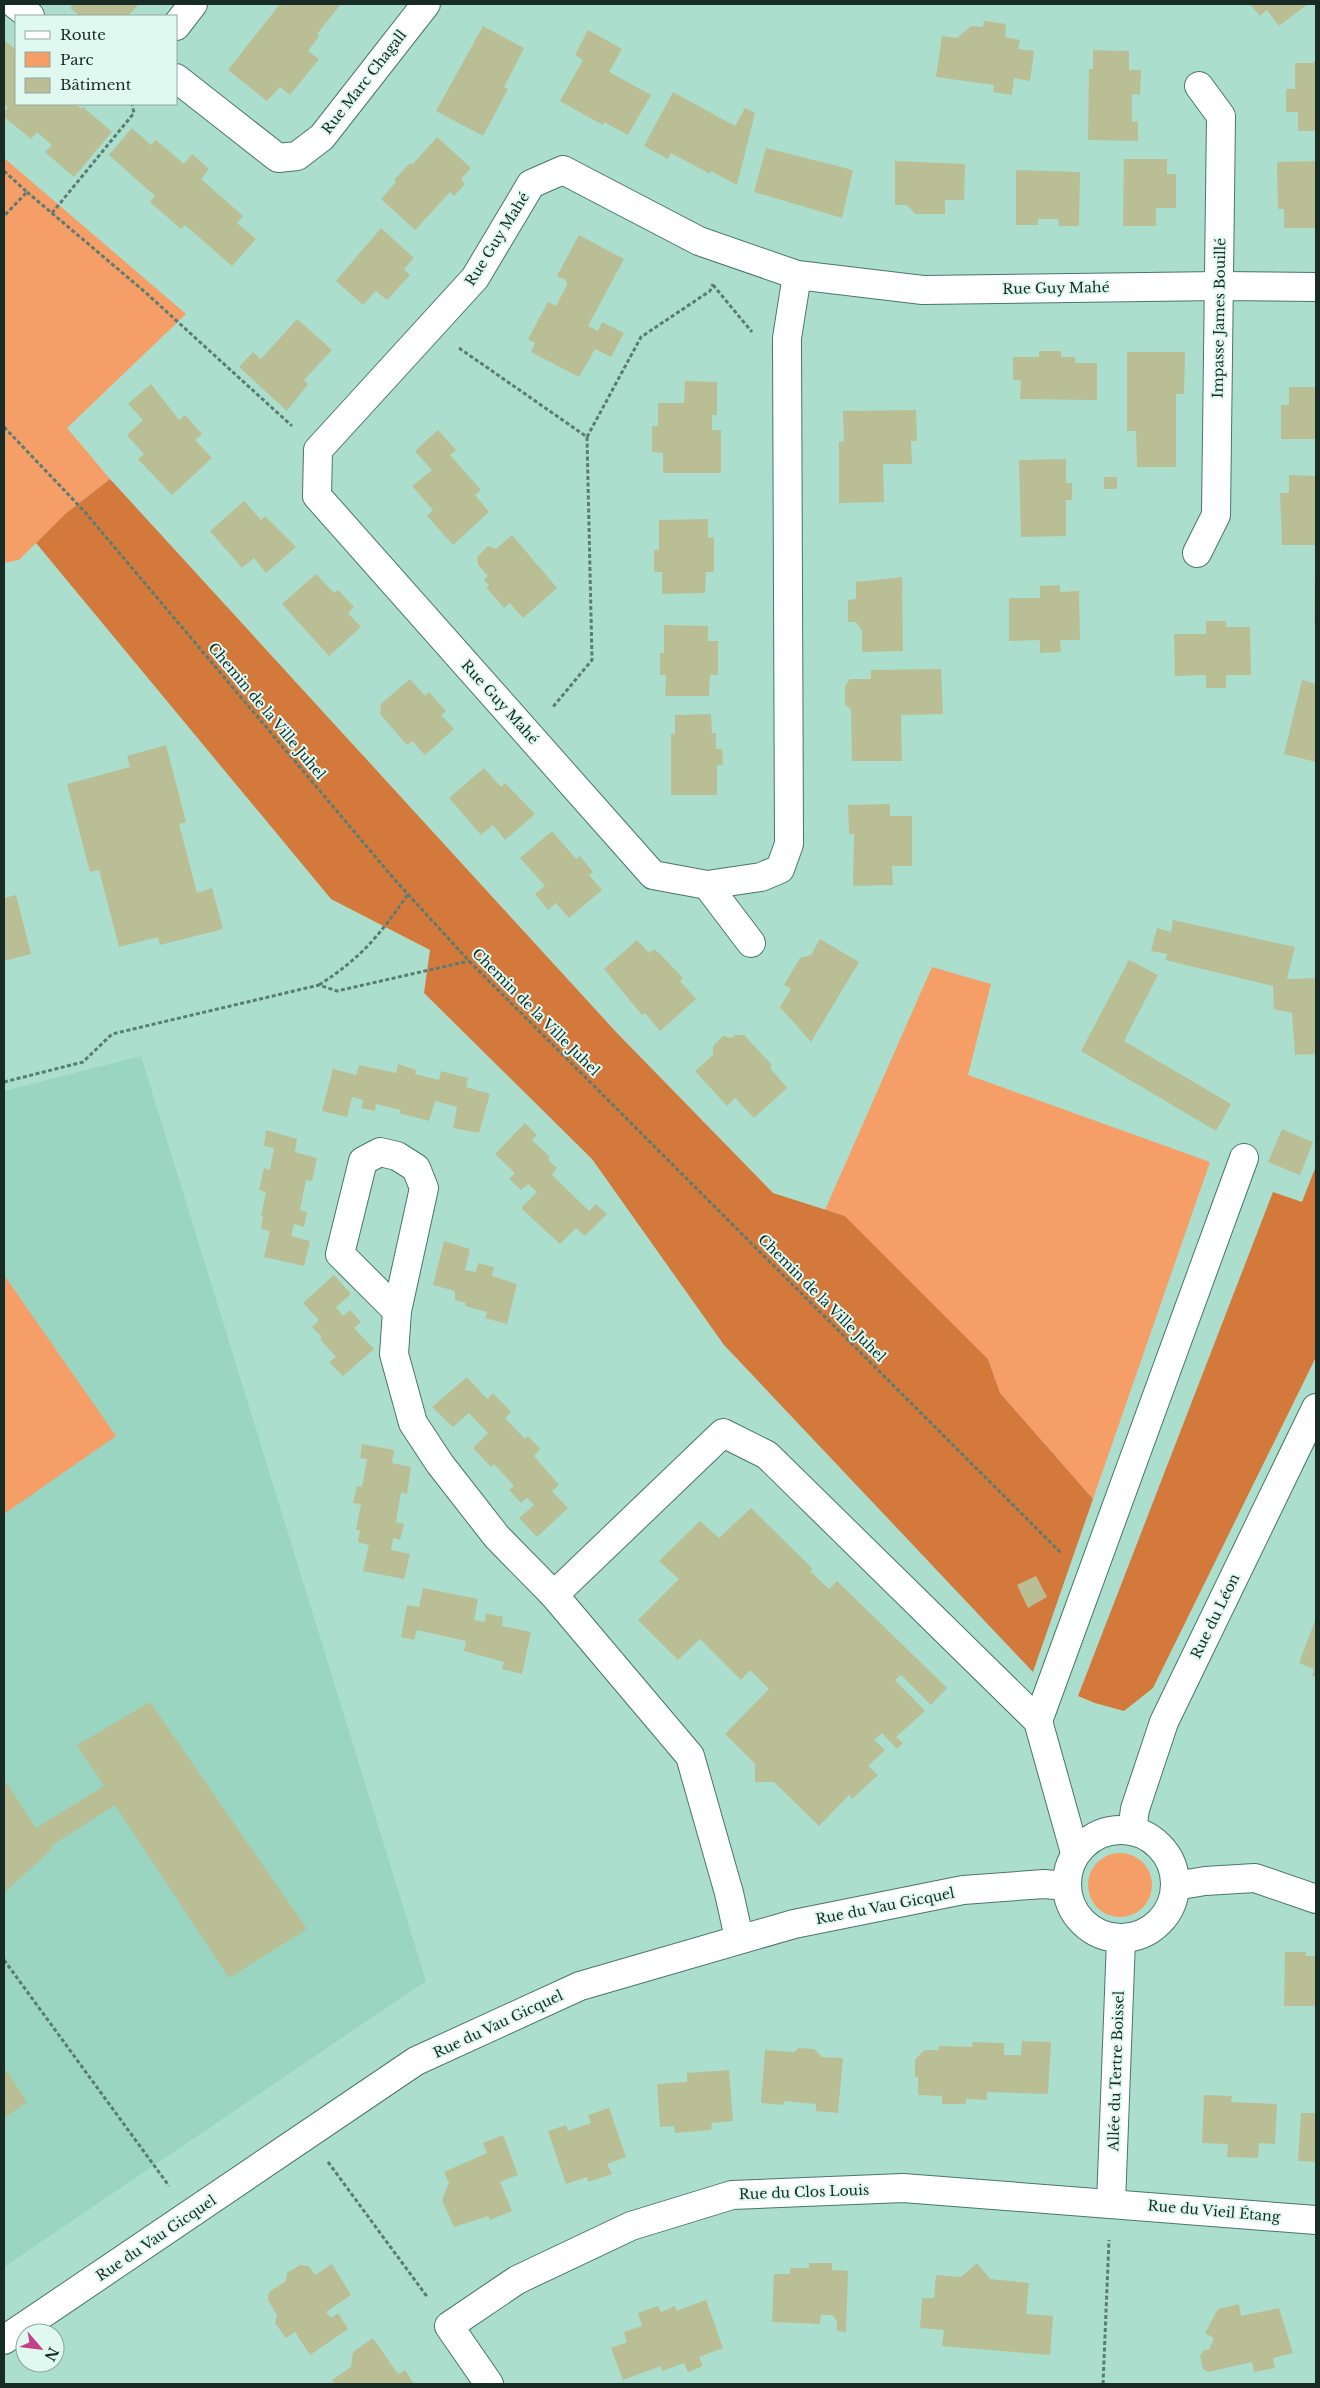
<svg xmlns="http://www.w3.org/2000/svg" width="1320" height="2388" viewBox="0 0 1320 2388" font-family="'Libre Baskerville',serif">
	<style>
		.built { fill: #9ad5c1 }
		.green { fill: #f59e68 }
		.forest { fill: #d4793c }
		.building { fill: #babe94 }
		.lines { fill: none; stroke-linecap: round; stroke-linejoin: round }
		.minor-casing { stroke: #487768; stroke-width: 30 }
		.path { stroke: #5b7c71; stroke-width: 3; stroke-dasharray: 4 2.5; stroke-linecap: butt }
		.minor { stroke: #fff; stroke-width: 28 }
		.labels { text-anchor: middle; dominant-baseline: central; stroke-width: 4; stroke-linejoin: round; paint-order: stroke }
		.street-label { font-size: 14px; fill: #182b25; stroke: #e0f9f0 }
	</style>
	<rect width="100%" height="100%" fill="#acdecd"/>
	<polygon class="built" points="141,1056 426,1981 4,2267 4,1091"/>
	<g class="green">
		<polygon points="4,158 186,314 67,428 110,479 65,514 19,560 4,563"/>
		<polygon points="932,967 991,984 968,1075 1210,1162 1093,1499 1000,1393 988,1359 845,1216 825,1210"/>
		<polygon points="4,1275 116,1436 4,1514"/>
		<circle cx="1120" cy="1885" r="32"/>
	</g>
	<g class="forest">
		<polygon points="110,479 616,1032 773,1193 845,1216 988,1359 1000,1393 1093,1499 1033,1672 724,1345 592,1159 424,993 430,950 331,899 36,543 65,514"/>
		<polygon points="1316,1166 1316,1357 1153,1688 1124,1711 1095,1703 1078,1696 1273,1192 1302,1202"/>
	</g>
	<g class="building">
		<polygon points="74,4 139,4 128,16 80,16 70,8"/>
		<polygon points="280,4 283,6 285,4 341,4 317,34 319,36 308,51 319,59 290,95 280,87 267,101 228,70"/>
		<polygon points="1250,4 1308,4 1279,26 1267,10 1260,16"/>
		<polygon points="984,21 1006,24 1005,37 1020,40 1018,49 1034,51 1030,81 1014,78 1012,95 993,92 994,85 936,77 942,36 957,38 971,26 983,27"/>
		<polygon points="483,26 524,48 504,87 508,89 483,136 436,111"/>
		<polygon points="588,30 622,49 609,72 651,95 628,135 604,122 603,125 560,101 583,60 575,55"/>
		<polygon points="4,40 16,50 16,104 75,104 81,109 83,107 112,132 74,177 45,152 52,145 37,132 31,139 4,117 4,112 8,107 4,104"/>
		<polygon points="1093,50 1129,51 1129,70 1141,70 1140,95 1132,94 1132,122 1138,121 1138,141 1088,140 1089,69 1093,69"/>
		<polygon points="1316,59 1316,131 1298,131 1298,112 1286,112 1286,89 1295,89 1295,63 1313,63"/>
		<polygon points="673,92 735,126 745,108 755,113 737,185 711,171 710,174 671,153 668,159 644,146"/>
		<polygon points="132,128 151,145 156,140 184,164 192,154 209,169 201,179 243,216 237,223 256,239 232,266 185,225 181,229 150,202 155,196 109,155"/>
		<polygon points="437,137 471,168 461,179 465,184 454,196 450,192 415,230 381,199 396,182 394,180 410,163 412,165"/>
		<polygon points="766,148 853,170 842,218 754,192"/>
		<polygon points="1124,159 1167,159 1167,174 1176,174 1176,208 1156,208 1156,226 1123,226"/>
		<polygon points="895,161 965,164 964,200 945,200 945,214 915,214 907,205 895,205"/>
		<polygon points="1316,161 1316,228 1284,228 1284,209 1278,209 1277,162"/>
		<polygon points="1016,170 1080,172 1079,226 1059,226 1058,219 1038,219 1038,225 1016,225"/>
		<polygon points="381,228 414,258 404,269 410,275 387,300 376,291 363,305 336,281"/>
		<polygon points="579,235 624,259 588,326 598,331 602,322 624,333 611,357 595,349 579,377 531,352 535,343 528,339 548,302 556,306 567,285 566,280 557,276"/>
		<polygon points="297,319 332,350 304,380 308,384 287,411 239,367 253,352 261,359"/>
		<polygon points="1039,351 1061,351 1061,357 1075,357 1075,363 1097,363 1097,400 1020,399 1021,380 1013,380 1013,357 1039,357"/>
		<polygon points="1127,352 1185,352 1184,394 1176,394 1176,467 1137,467 1136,431 1127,431"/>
		<polygon points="685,381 717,382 717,415 712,415 712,430 721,430 721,473 663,473 663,453 652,452 652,426 658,426 658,403 684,403"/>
		<polygon points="151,384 179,420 185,415 202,434 195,440 212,458 172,495 138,459 144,454 127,435 143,420 128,404"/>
		<polygon points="1289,387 1316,387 1316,439 1281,439 1281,405 1289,405"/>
		<polygon points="916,410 917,441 911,441 912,464 883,464 884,502 839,503 839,442 844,441 843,411"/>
		<polygon points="438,430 456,450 450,455 481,490 475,495 489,512 453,545 427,516 433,510 412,486 432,470 415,451"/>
		<polygon points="1066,459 1066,483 1072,483 1072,500 1066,500 1066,536 1021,537 1019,460"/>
		<polygon points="1289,475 1316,476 1316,545 1282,545 1280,493 1289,493"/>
		<rect x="1104" y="477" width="13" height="12"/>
		<polygon points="244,501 261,520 265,516 296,547 266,573 254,558 242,568 210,531"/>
		<polygon points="708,519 708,538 714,537 714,572 706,572 705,593 662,594 662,572 654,572 654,550 659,550 659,520"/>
		<polygon points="512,535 557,588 523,618 510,603 504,608 486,587 489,586 484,579 488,576 478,565 477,557 488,546 496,549"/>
		<polygon points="1315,571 1316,571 1316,623 1314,623"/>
		<polygon points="316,574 334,593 338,590 354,607 348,613 361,627 329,656 282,604"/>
		<polygon points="902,577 903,651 862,652 862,631 856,622 848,622 848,600 856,599 856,582"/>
		<polygon points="1060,585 1060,592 1079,591 1080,640 1060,640 1061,652 1040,653 1040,640 1009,641 1009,598 1040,598 1040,586"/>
		<polygon points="1206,621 1226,621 1226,627 1250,627 1251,675 1226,675 1226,688 1206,688 1206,675 1175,676 1174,634 1206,634"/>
		<polygon points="664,625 708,626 708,641 718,641 718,675 710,675 709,696 665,696 666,675 660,675 660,653 664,653"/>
		<polygon points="941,669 943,714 901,715 902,761 852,761 851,710 845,704 845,686 850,679 871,679 871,670"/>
		<polygon points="410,679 425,696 429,692 446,711 441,715 454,729 425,755 412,741 407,745 380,714 381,704"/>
		<polygon points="1302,680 1316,684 1316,762 1284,754"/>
		<polygon points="711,714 712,733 716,733 716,749 722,749 723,765 717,765 717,795 671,795 671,734 675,734 675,715"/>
		<polygon points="166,745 186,822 179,824 197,893 212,888 223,929 160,945 158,937 119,947 99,870 90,872 67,784 130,767 127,756"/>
		<polygon points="484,768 501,787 505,783 535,814 505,840 493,825 481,835 449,798"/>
		<polygon points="890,804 890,816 912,816 912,866 892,866 893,885 853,886 854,834 849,834 848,805"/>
		<polygon points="552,831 576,859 580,856 593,872 589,875 602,890 569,918 556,903 548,910 535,894 545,886 520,858"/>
		<polygon points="16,895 31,954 4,961 4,898"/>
		<polygon points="1173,920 1295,947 1287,979 1316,978 1316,1054 1295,1055 1292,1013 1274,1009 1273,986 1165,960 1167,954 1151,951 1157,928 1171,932"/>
		<polygon points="820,939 859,962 811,1042 780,1007 791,989 784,985 800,958 811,955"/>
		<polygon points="637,940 649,953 654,949 661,955 683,978 680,981 696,999 660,1031 645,1013 642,1015 604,969"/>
		<polygon points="1129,960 1158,975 1124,1041 1231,1104 1216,1131 1081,1051"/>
		<polygon points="735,1035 744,1035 772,1065 770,1068 787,1088 754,1118 735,1098 727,1106 695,1071 713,1055 713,1046 723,1036 732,1038"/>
		<polygon points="398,1064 416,1070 415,1074 439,1080 441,1071 468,1078 466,1087 490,1094 479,1133 453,1128 457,1107 435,1101 429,1121 399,1113 401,1110 376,1104 375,1111 361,1108 363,1100 352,1097 347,1117 322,1111 333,1069 356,1075 359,1065 396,1073"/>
		<polygon points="525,1123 537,1135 532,1140 550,1157 548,1160 557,1168 552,1175 589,1211 596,1204 607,1214 585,1236 576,1228 560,1244 521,1208 537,1192 528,1184 521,1190 509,1179 515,1173 495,1154"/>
		<polygon points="1282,1129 1313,1142 1300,1175 1268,1162"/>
		<polygon points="266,1130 297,1139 295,1152 317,1158 312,1181 306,1180 300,1210 307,1212 304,1227 294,1224 291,1236 310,1241 304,1266 264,1257 270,1231 261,1229 263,1216 261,1216 266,1192 259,1190 264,1168 270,1170 274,1148 264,1146"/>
		<polygon points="444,1241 470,1249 465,1270 476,1272 478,1263 494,1267 492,1276 517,1284 507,1324 485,1318 487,1312 465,1306 466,1303 455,1300 455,1291 433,1285"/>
		<polygon points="334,1275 351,1294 336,1307 343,1316 350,1310 361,1322 354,1328 374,1349 343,1376 329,1362 336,1357 320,1339 322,1337 312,1327 319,1320 303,1303"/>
		<polygon points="467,1377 487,1399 493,1393 511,1412 505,1418 525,1439 528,1436 540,1449 534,1456 559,1485 552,1491 568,1508 537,1537 519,1518 534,1505 527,1498 521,1503 509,1490 514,1486 494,1464 491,1467 473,1448 488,1433 469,1413 453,1427 432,1407"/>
		<polygon points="362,1444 394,1450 392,1463 411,1467 407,1494 401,1492 396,1522 404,1524 400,1540 393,1538 391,1550 410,1554 404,1579 363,1571 369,1545 358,1542 360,1530 356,1530 361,1504 353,1503 357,1486 362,1487 367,1459 360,1458"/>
		<polygon points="751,1508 813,1569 810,1571 829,1589 837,1581 947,1688 931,1705 901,1675 895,1680 925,1711 896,1737 903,1743 897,1749 882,1733 874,1740 885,1750 868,1766 878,1775 852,1799 849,1795 819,1826 774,1782 755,1782 755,1764 725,1734 769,1689 750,1670 741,1680 700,1639 678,1660 638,1620 679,1579 659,1561 700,1521 719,1538"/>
		<polygon points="1036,1576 1047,1597 1028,1608 1017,1585"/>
		<polygon points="423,1588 478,1599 474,1620 485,1622 486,1613 503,1617 502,1626 531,1632 522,1674 502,1669 504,1662 464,1651 466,1641 417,1630 414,1640 401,1637 407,1605 419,1607"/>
		<polygon points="1316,1618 1316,1677 1312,1676 1314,1669 1299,1663"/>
		<polygon points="150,1702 307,1929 229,1978 115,1805 51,1846 52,1849 4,1893 4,1779 36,1828 104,1786 77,1745"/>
		<polygon points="1285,1952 1306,1952 1306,1956 1316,1956 1316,2006 1284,2006"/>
		<polygon points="1022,2041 1051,2042 1048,2094 987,2092 987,2100 966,2099 966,2104 942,2104 942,2096 918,2095 918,2077 915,2077 915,2060 924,2050 939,2050 939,2046 972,2047 973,2042 1004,2043 1004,2055 1021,2055"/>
		<polygon points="799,2048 814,2049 822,2057 843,2058 838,2113 816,2111 816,2104 784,2101 783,2105 761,2103 765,2050 794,2052"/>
		<polygon points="4,2067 27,2102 4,2118"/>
		<polygon points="729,2070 733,2121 712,2123 711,2130 675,2133 674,2126 660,2127 657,2084 687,2082 687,2073"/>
		<polygon points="1204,2095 1232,2096 1231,2102 1277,2104 1275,2144 1259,2143 1258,2158 1227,2157 1228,2144 1202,2143"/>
		<polygon points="609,2108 626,2157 607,2164 612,2174 588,2182 587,2177 566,2184 548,2131 566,2125 568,2131 591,2123 588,2115"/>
		<polygon points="1301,2113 1316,2113 1316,2162 1298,2161"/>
		<polygon points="503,2135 518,2175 500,2182 512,2211 490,2220 488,2216 454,2227 442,2200 449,2183 444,2172 487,2153 483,2143"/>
		<polygon points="809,2263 832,2263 832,2270 848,2271 846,2332 837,2331 837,2321 832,2315 821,2315 820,2324 772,2322 774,2274 790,2274 790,2268 809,2268"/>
		<polygon points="977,2263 990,2279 1029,2283 1026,2314 1053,2316 1050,2355 942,2346 944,2330 920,2328 922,2298 934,2298 936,2275 961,2277"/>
		<polygon points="332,2264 351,2295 326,2312 331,2318 338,2313 348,2329 310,2355 295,2332 286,2338 275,2323 277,2315 268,2300 269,2292 286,2281 287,2273 300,2265 309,2266 315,2275"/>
		<polygon points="706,2300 723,2348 699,2357 703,2366 688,2372 684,2363 662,2371 661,2366 623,2380 611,2348 627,2342 624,2332 642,2326 638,2313 658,2306 661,2312 675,2306 676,2311"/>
		<polygon points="1239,2304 1241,2316 1279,2308 1293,2353 1273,2358 1275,2368 1254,2372 1252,2362 1208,2372 1203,2369 1200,2356 1204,2350 1209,2350 1214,2338 1205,2333 1218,2309"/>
		<polygon points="373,2338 398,2374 405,2370 414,2384 335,2384 332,2380 351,2367 353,2352"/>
	</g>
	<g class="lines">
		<defs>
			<g id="minor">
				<polyline points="15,4 30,16"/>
				<polyline points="176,26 193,4"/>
				<polyline points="176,78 278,158 297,156 322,137 426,4"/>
				<polyline points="797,275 787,338 789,844 780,869 761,877 707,885 653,875 317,496 318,450 475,278 531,184 563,170 699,241 797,275 923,290 1220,286 1316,287"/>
				<polyline points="1197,553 1216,515 1221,116 1199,86"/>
				<polyline points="707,885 751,943"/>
				<polyline points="397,1311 340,1254 363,1161 380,1152 397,1156 416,1168 424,1188 397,1311 394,1354 413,1423 440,1464 497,1537 554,1595 723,1433 767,1455 1038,1721 1075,1853"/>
				<polyline points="554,1595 690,1756 729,1893 739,1938"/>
				<polyline points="1038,1721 1244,1158"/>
				<circle cx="1121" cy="1884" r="54"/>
				<polyline points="1132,1831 1135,1809 1164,1722 1316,1408"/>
				<polyline points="1175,1886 1205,1881 1255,1878 1316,1899"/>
				<polyline points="1111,2203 1121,1940"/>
				<polyline points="4,2340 416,2061 580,1986 794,1924 963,1890 1044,1884 1066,1886"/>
				<polyline points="489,2384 449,2326 517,2280 631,2226 732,2195 903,2188 1316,2220"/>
			</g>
		</defs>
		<use href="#minor" class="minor-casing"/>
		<g class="path">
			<polyline points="4,171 27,192 4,216"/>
			<polyline points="27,192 145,292 292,426"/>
			<polyline points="52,213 134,113 132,104"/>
			<polyline points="713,285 752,332"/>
			<polyline points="459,348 587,437 592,660 552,708"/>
			<polyline points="4,427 84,511 395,880 469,961 1061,1553"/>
			<polyline points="587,437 641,337 710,291 713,284"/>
			<path d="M319,985C362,957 379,936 408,894"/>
			<polyline points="4,1082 83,1062 112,1034 319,985 337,991 469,961"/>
			<polyline points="4,1960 169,2186"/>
			<polyline points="328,2162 428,2298"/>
			<polyline points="1103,2384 1109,2240"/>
		</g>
		<use href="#minor" class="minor"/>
	</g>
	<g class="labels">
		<g class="street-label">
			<text transform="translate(364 82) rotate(-52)">Rue Marc Chagall</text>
			<text transform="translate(497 239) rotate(-58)">Rue Guy Mahé</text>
			<text transform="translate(1056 288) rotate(-1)">Rue Guy Mahé</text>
			<text transform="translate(1219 318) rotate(-89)">Impasse James Bouillé</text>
			<text transform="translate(500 702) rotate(48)">Rue Guy Mahé</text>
			<text transform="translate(267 711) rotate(50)">Chemin de la Ville Juhel</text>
			<text transform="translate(536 1012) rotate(45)">Chemin de la Ville Juhel</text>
			<text transform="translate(822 1298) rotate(45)">Chemin de la Ville Juhel</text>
			<text transform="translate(1215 1616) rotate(-64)">Rue du Léon</text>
			<text transform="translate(885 1906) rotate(-11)">Rue du Vau Gicquel</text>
			<text transform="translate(498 2024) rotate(-25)">Rue du Vau Gicquel</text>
			<text transform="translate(1116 2071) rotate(-88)">Allée du Tertre Boissel</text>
			<text transform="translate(804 2192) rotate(-2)">Rue du Clos Louis</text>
			<text transform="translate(1214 2211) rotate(5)">Rue du Vieil Étang</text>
			<text transform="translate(156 2238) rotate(-34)">Rue du Vau Gicquel</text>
		</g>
	</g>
	<rect width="1320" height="2388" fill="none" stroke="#182b25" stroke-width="10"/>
	<rect x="15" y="15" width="162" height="90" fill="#e0f9f0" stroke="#90a79f"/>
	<rect x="25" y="31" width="25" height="8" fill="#ffffff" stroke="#90a79f"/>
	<text x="60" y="40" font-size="15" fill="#182b25">Route</text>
	<rect x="25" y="52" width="25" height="15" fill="#f59e68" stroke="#90a79f"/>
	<text x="60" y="65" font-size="15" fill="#182b25">Parc</text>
	<rect x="25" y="78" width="25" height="15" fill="#babe94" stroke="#90a79f"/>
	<text x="60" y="90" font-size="15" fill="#182b25">Bâtiment</text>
	<g transform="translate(40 2348) rotate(118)"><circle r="24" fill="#e0f9f0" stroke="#90a79f"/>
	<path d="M0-4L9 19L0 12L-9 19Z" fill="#c44186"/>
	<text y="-8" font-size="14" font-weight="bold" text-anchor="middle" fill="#182b25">N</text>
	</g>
</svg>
